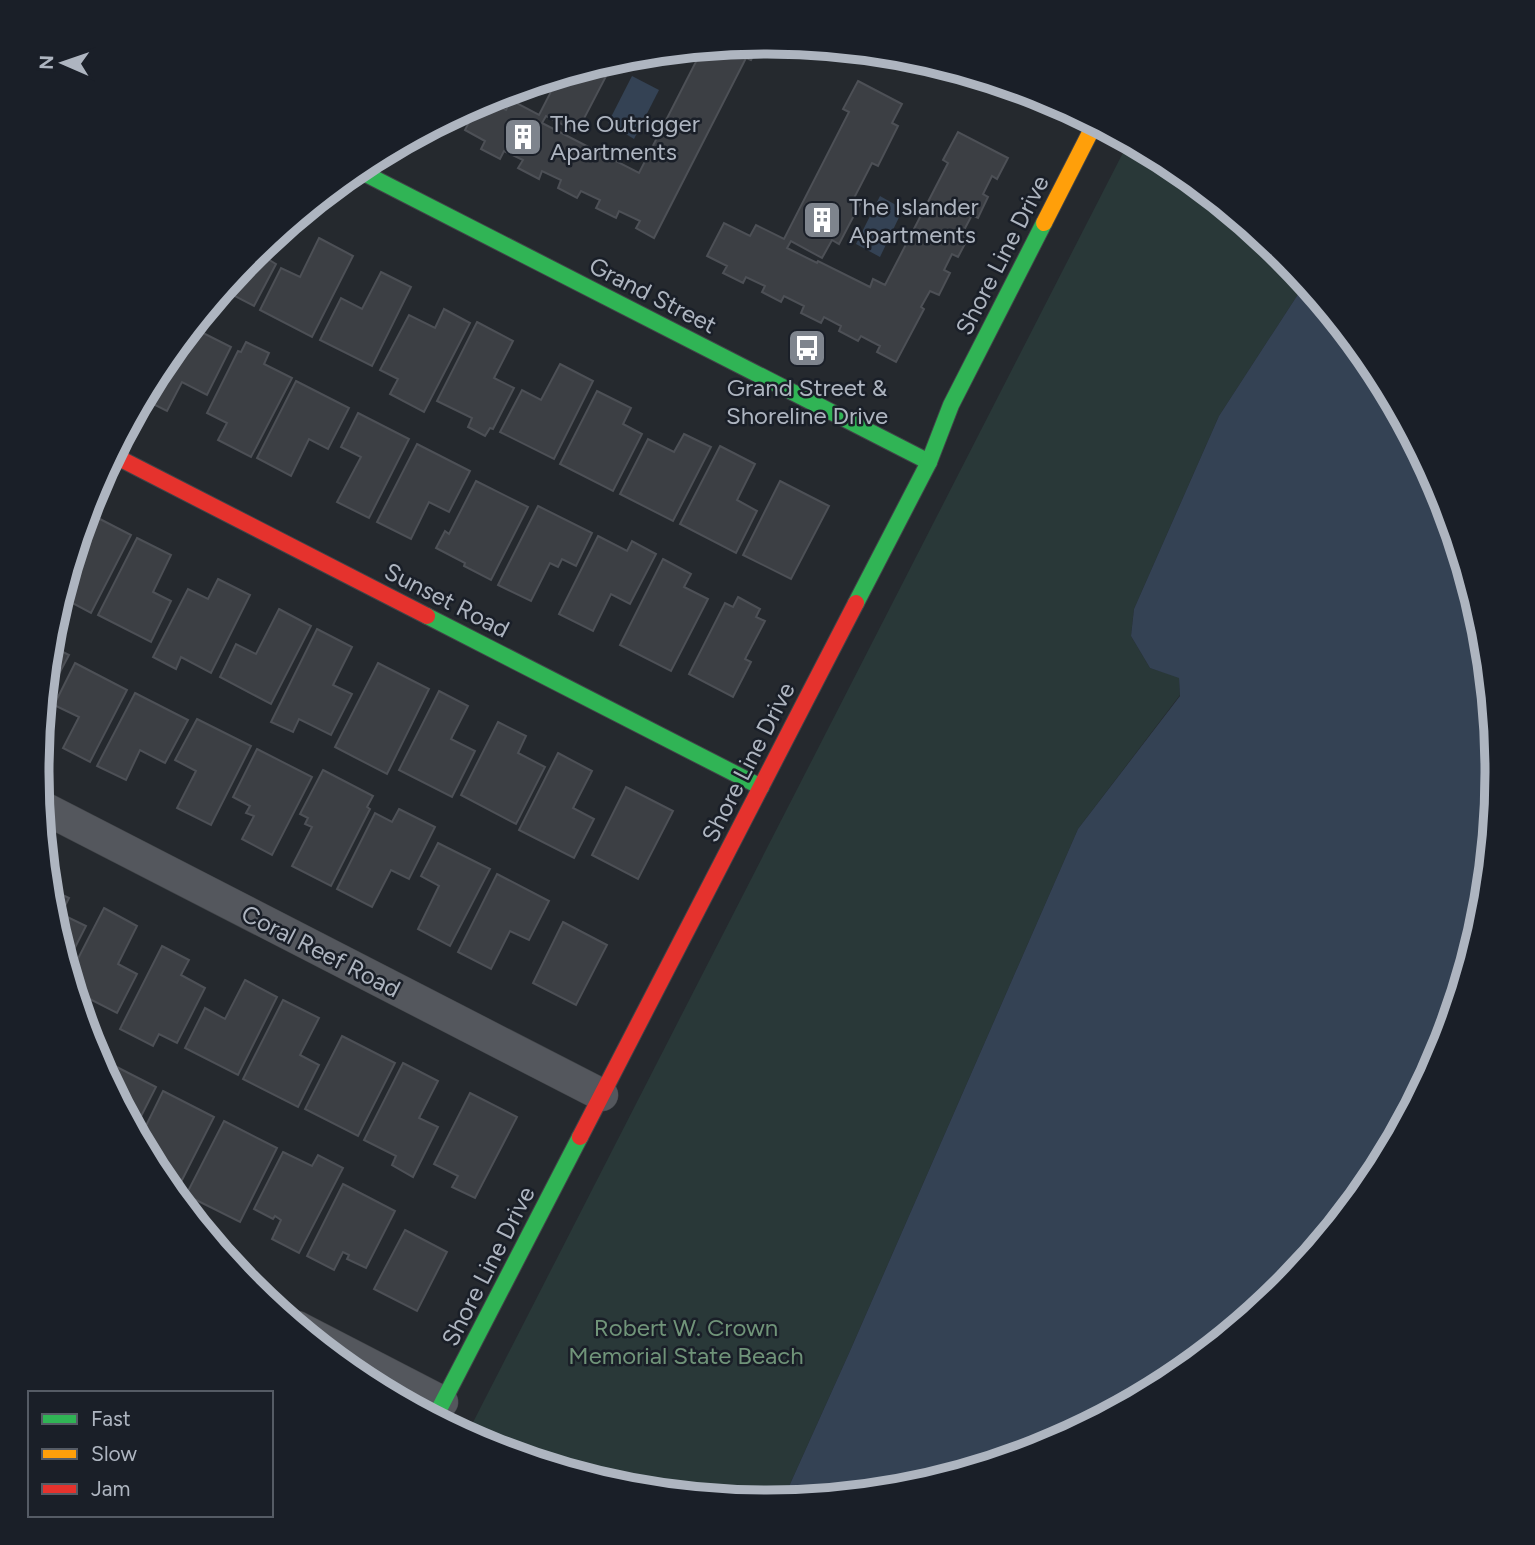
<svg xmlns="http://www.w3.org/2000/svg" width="1535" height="1545" viewBox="0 0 1535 1545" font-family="Figtree,sans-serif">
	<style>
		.green { fill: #293838 }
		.water { fill: #344254 }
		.building { fill: #3c3f44; stroke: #4d5056; stroke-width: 2 }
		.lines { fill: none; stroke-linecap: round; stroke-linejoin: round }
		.street-casing { stroke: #414448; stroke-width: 33 }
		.fast-casing { stroke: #414448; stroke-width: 18 }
		.slow-casing { stroke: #414448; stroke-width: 18 }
		.jam-casing { stroke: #414448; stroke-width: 18 }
		.street { stroke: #54575d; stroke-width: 32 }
		.fast { stroke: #30b455; stroke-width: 16 }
		.slow { stroke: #ff9f0a; stroke-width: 16 }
		.jam { stroke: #e5322d; stroke-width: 16 }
		.labels { text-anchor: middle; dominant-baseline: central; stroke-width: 5; stroke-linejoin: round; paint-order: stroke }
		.poi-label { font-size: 24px; fill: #aeb5c0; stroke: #1a1f28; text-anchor: start }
		.street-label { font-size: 24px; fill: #aeb5c0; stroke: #1a1f28 }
		.park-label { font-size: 24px; fill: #709479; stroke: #1a1f28 }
		.rim { fill: none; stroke: #aeb5c0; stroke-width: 9 }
	</style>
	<rect width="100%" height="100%" fill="#25292e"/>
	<polygon class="green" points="1129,141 1174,165 1284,256 1306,282 1219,416 1134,609 1131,636 1150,668 1179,677 1180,695 1078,829 850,1351 782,1502 767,1503 625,1489 487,1447 466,1436"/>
	<g class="water">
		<polygon points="632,76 659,90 634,139 608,123"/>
		<polygon points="880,196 903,209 880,257 856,244"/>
		<polygon points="1306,282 1375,367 1443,493 1484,630 1498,773 1492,831 1484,915 1442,1053 1375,1179 1355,1204 1284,1289 1173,1380 1047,1448 910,1489 782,1502 850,1351 1078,829 1180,696 1179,678 1150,668 1131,636 1134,609 1219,416"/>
	</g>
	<g class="building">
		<polygon points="760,43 751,60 746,58 654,238 636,228 640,221 619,211 616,218 596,208 600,200 581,191 577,198 558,188 561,180 542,171 539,179 518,168 523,160 504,151 500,159 481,149 485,141 465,130 480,101 484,99 506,110 511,100 539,115 559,76 615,59 577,132 546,116 542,123 639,173 703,48"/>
		<polygon points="858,81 902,104 892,123 898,126 878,166 872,163 853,200 860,204 839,244 832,240 822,258 791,241 787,248 817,263 818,261 870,287 873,279 885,285 948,163 943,160 958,132 1008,158 997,179 992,176 983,194 988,197 978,218 972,215 963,232 969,236 958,257 952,254 944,270 950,273 939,295 930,291 921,307 924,309 896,362 877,352 880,346 861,336 858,341 839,331 841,326 824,317 821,323 801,313 804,306 784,296 781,302 762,292 765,286 746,277 743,283 723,273 727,266 707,256 724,223 750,236 756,225 784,239 849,112 843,109"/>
		<polygon points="1007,85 1045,97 1038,110 1019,100 1023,93"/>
		<polygon points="319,238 353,256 312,337 260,310 281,268 300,277"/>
		<polygon points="256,252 276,264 254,306 223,290"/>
		<polygon points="381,272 411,287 372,366 320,340 341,298 362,309"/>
		<polygon points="444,309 470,323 424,412 390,394 398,379 380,370 409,315 435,328"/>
		<polygon points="200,318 206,321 201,332 231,347 207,395 182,382 167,411 143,399 160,366"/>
		<polygon points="477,322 513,341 494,378 514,388 493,429 490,428 485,436 468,427 472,418 437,401"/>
		<polygon points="246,342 269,353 264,364 292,378 251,457 218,440 227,423 207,413 238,351 241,352"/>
		<polygon points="560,364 593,381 554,459 500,432 522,390 541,400"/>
		<polygon points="296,381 349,408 328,449 309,439 291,476 257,458"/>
		<polygon points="597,391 631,408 623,424 642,434 613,491 560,464"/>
		<polygon points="358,413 409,439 369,518 337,502 361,457 341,447"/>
		<polygon points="684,434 711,447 673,521 620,494 648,439 674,452"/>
		<polygon points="417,444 470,471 449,512 429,502 411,539 377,522"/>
		<polygon points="720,446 755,464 737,500 757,511 736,553 680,524"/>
		<polygon points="476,481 528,507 491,580 464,566 465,563 436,548 445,531 449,534"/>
		<polygon points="780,481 829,506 791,579 743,555"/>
		<polygon points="538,506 592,533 576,566 562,559 558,567 550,563 531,601 498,585"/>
		<polygon points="96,517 131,535 91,613 61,597 81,530 88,533"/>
		<polygon points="598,536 627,551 632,541 656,554 630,604 611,594 593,631 559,614"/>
		<polygon points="137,538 171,555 153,592 171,601 151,642 98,615"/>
		<polygon points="663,559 691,574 684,587 708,599 671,671 620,645"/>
		<polygon points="218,579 250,595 211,673 181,657 176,669 153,657 188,589 208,599"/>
		<polygon points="738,597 760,609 756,617 765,621 745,659 751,662 733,697 689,674 725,603 733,607"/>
		<polygon points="279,609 311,626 271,704 220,677 236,644 256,654"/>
		<polygon points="317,629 352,647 333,685 352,694 331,735 299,719 293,732 271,722"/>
		<polygon points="49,645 69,655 43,704"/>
		<polygon points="75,663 127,690 90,762 63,748 79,717 54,705"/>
		<polygon points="378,663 429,689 387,774 335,747"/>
		<polygon points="439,691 468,706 451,739 475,751 452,797 399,770"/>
		<polygon points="135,693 188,720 165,763 140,750 126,780 97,766"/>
		<polygon points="197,719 251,746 211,825 177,808 196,771 175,760"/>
		<polygon points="498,722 526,736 518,753 545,767 516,824 461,795"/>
		<polygon points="257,749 312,777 272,855 242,839 254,816 246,813 250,806 233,797"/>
		<polygon points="558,753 592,771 573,808 594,819 574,858 519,830"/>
		<polygon points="323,770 373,796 367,807 370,809 331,886 292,866 312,827 305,824 308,818 300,814"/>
		<polygon points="626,787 673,811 638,879 592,855"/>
		<polygon points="399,809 435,827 409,879 391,870 372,907 337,889 375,813 392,822"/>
		<polygon points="438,843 490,869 450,946 418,929 439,886 421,876"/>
		<polygon points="497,874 549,901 529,940 510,931 491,969 458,952"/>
		<polygon points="48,888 69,898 61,914 86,926 66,965 51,915"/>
		<polygon points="104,908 137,926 118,964 137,974 117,1013 74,991 69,976"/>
		<polygon points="563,922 607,945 576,1005 533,983"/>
		<polygon points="162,946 189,960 181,975 205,988 177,1043 159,1034 153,1046 120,1029"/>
		<polygon points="245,980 277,997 238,1075 185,1048 205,1008 225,1019"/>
		<polygon points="283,1000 319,1018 300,1055 319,1065 298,1107 243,1079"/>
		<polygon points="342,1036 395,1063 358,1136 305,1109"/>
		<polygon points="103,1060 156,1087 134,1130 100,1066"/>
		<polygon points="403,1063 438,1081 419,1118 438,1127 413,1177 392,1165 396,1156 364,1140"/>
		<polygon points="163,1091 214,1117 177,1190 164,1184 160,1178 139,1140"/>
		<polygon points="470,1093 517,1117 475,1198 452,1187 458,1176 434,1164"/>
		<polygon points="224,1121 277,1148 240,1222 186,1195"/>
		<polygon points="283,1152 312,1166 318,1155 343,1168 299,1253 272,1239 281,1220 275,1216 273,1219 254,1209"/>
		<polygon points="343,1184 395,1211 366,1268 347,1259 349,1255 343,1252 334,1270 307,1256"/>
		<polygon points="405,1230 447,1252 417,1311 374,1289"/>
	</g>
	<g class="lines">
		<defs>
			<g id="street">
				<polyline points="40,806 602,1095"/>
				<polyline points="297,1327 442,1402"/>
			</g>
			<g id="fast">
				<polyline points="356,169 929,462"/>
				<polyline points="856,603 929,462 951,405 1044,223"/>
				<polyline points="427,616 761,787"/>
				<polyline points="434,1419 580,1137"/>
			</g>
			<polyline id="slow" points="1044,223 1095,123"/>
			<g id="jam">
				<polyline points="113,455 427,616"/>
				<polyline points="580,1137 856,603"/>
			</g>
		</defs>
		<use href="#street" class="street-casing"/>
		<use href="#fast" class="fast-casing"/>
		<use href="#slow" class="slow-casing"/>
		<use href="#jam" class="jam-casing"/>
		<use href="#street" class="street"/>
		<use href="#fast" class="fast"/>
		<use href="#slow" class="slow"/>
		<use href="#jam" class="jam"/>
	</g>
	<defs>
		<symbol id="building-square" viewBox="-11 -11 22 22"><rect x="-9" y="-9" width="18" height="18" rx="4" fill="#7e848d" stroke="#1a1f28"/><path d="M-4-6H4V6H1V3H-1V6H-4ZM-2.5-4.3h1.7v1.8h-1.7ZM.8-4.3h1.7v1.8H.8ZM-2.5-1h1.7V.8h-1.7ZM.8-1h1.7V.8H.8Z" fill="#fff"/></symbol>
		<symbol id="bus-square" viewBox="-11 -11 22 22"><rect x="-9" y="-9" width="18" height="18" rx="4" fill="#7e848d" stroke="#1a1f28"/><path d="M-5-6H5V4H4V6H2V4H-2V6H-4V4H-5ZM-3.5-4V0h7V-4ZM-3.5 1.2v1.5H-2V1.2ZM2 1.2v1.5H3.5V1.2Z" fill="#fff"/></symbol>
	</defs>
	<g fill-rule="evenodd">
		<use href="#building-square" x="501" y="115" width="44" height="44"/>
		<use href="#building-square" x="800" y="198" width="44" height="44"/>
		<use href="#bus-square" x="785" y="326" width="44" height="44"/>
	</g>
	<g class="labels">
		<g class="poi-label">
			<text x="550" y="123">The Outrigger<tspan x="550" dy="28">Apartments</tspan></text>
			<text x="849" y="206">The Islander<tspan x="849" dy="28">Apartments</tspan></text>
			<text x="807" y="387" text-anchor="middle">Grand Street &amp;<tspan x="807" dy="28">Shoreline Drive</tspan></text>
		</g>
		<g class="street-label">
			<text transform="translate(1002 255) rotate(-63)">Shore Line Drive</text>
			<text transform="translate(653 295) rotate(27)">Grand Street</text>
			<text transform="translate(447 600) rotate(27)">Sunset Road</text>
			<text transform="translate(748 762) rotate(-63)">Shore Line Drive</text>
			<text transform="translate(321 951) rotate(27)">Coral Reef Road</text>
			<text transform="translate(488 1266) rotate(-63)">Shore Line Drive</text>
		</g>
		<g class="park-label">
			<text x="686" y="1327">Robert W. Crown<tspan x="686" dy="28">Memorial State Beach</tspan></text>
		</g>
	</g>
	<path d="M0 0H1535V1545H0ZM49 772a718 718 0 1 1 1436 0a718 718 0 1 1-1436 0Z" fill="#1a1f28" fill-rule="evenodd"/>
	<path class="rim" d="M49 772a718 718 0 1 1 1436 0a718 718 0 1 1-1436 0Z"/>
	<rect x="28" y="1391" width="245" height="126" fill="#1a1f28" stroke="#555b65" stroke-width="2"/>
	<rect x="42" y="1414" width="35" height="10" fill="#30b455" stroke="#555b65" stroke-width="2"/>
	<text x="91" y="1426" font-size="21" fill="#aeb5c0">Fast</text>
	<rect x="42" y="1449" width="35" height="10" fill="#ff9f0a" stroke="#555b65" stroke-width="2"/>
	<text x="91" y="1461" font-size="21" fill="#aeb5c0">Slow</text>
	<rect x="42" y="1484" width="35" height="10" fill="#e5322d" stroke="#555b65" stroke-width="2"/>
	<text x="91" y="1496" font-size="21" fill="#aeb5c0">Jam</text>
	<g transform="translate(63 63) rotate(272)" stroke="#1a1f28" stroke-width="5" paint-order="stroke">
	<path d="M0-5L12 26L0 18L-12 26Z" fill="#aeb5c0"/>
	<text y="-10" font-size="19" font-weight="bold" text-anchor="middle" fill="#aeb5c0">N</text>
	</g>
</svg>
